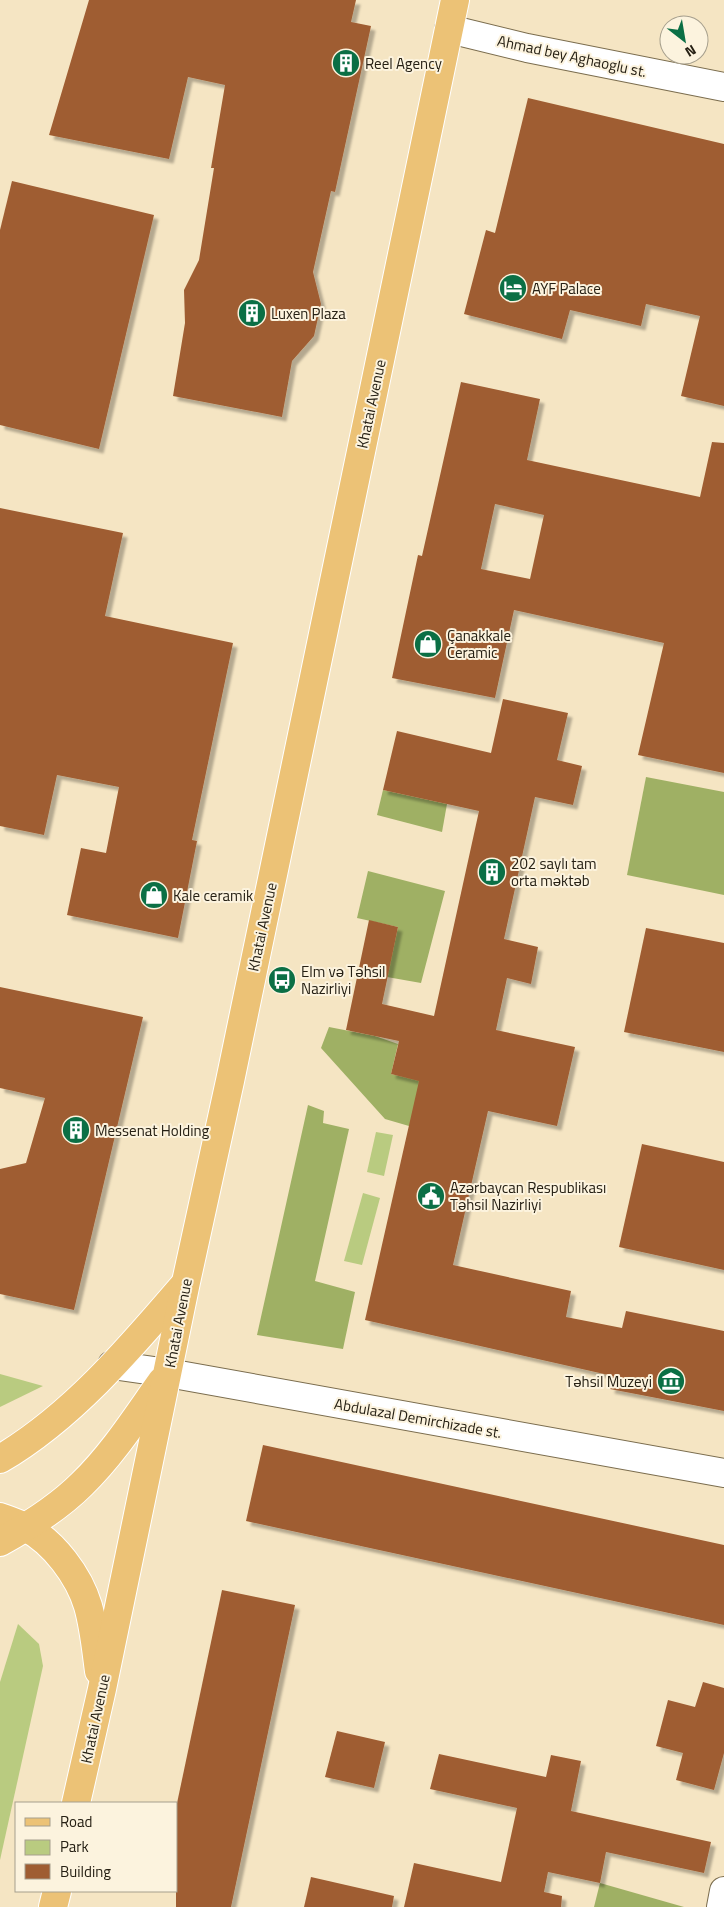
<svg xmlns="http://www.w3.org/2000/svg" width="724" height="1907" viewBox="0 0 724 1907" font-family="'Titillium Web',sans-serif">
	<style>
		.green { fill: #b9cb80 }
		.forest { fill: #9fb064 }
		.building { fill: #9f5d32; fill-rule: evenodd; filter: url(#shadow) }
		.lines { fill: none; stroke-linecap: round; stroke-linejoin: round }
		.minor-casing { stroke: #7b6d4e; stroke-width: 30 }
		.major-casing { stroke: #fff; stroke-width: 30 }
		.minor { stroke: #fff; stroke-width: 28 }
		.major { stroke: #ecc276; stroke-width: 28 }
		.labels { text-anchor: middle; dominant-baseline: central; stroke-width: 4; stroke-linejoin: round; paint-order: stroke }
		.street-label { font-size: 15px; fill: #262014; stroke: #fcf3de }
		.poi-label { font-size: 15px; fill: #262014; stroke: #fcf3de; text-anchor: start }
	</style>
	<defs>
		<filter id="shadow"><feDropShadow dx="4.5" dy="4.5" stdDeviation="1" flood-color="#0004"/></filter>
	</defs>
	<rect width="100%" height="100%" fill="#f5e5c3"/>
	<g class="green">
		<polygon points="376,1132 393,1135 384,1176 367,1172"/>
		<polygon points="363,1193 380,1198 362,1265 344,1261"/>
		<polygon points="0,1374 43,1386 0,1407"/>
		<polygon points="18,1624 39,1644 43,1666 0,1860 0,1682"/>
	</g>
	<g class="forest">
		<polygon points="646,777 724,792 724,895 627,875"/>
		<polygon points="383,790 447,804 442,832 377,815"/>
		<polygon points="368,871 445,891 421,983 387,977 398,927 357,918"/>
		<polygon points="329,1027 375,1036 398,1044 391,1074 436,1084 409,1126 385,1119 321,1048"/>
		<polygon points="308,1105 324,1111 323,1123 349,1129 315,1281 355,1292 343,1349 257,1335"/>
		<polygon points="600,1883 684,1907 594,1907"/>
	</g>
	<g class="building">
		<polygon points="89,0 356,0 351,22 371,26 335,192 331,191 313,272 321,304 314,336 292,361 282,417 173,396 185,323 184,290 199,260 214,168 211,168 225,85 188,77 169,159 49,135"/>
		<polygon points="528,98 724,144 724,406 681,396 700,316 646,304 641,326 570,310 562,339 464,314 486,230 495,233"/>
		<polygon points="12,181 154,215 99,449 0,425 0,230"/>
		<path d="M461,382L540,399L527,460L700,497L712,442L724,443V773L638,755L664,643L514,610L495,698L392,678L418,555L422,556ZM495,504L544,515L530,579L481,569Z"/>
		<polygon points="0,508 123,533 105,616 233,643 192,840 197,841 178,938 67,915 81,848 106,853 119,787 57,775 44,835 0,826"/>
		<polygon points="503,699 568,713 557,760 582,766 573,805 535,797 504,939 538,947 531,984 507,978 496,1030 575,1047 557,1126 488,1111 453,1265 571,1291 566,1317 622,1328 626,1311 724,1331 724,1411 610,1389 613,1376 365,1320 419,1081 391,1074 399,1041 346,1030 369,920 398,927 382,1004 434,1016 479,811 383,790 397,731 491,753"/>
		<polygon points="646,928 724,943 724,1052 624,1032"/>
		<polygon points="0,987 143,1017 74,1310 0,1294 0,1169 26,1163 45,1098 0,1088"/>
		<polygon points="642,1144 724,1162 724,1270 619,1247"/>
		<polygon points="263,1445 724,1545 724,1625 246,1521"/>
		<polygon points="222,1590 295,1605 231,1907 176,1907 176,1808"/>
		<polygon points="703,1682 724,1688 724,1753 714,1790 676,1780 683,1753 656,1746 668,1700 695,1707"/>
		<polygon points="337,1731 385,1742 374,1788 325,1777"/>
		<polygon points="439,1754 546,1777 551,1755 581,1761 571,1811 711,1842 704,1873 606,1852 600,1883 548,1872 544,1892 562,1896 561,1907 404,1907 414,1863 501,1882 517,1808 430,1789"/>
		<polygon points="311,1877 394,1896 392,1907 304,1907"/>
	</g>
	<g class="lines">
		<defs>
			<g id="minor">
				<polyline points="449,29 527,48 724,87"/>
				<polyline points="112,1365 168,1373 724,1473"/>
				<polyline points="721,1907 724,1891"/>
			</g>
			<g id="major">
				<path d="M0,1459C72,1417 131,1347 185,1284"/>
				<path d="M0,1517C8,1520 17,1523 25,1527C54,1542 79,1576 88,1606C94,1627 96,1649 99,1671"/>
				<path d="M0,1542C29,1526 58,1508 82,1484C113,1454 137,1416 162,1381"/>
				<polyline points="76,1803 102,1689 186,1282 230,1081 455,0"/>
				<polyline points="53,1907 57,1891"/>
			</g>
		</defs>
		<use href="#minor" class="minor-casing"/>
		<use href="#major" class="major-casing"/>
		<use href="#minor" class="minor"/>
		<use href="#major" class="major"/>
	</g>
	<defs>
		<symbol id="building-disc" viewBox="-11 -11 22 22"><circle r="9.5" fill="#0b6f45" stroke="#fcf3de"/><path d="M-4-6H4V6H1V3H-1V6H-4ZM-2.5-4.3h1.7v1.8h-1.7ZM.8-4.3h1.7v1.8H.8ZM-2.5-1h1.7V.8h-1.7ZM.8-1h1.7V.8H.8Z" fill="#fff"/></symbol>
		<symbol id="hotel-disc" viewBox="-11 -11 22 22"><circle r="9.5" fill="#0b6f45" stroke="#fcf3de"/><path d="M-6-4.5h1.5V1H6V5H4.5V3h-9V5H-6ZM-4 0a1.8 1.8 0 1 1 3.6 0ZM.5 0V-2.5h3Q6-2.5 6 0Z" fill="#fff"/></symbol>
		<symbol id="shop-disc" viewBox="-11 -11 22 22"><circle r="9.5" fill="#0b6f45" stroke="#fcf3de"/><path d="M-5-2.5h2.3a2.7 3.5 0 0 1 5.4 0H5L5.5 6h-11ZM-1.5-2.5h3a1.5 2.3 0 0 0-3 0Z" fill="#fff"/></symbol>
		<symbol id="bus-disc" viewBox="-11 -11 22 22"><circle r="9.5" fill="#0b6f45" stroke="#fcf3de"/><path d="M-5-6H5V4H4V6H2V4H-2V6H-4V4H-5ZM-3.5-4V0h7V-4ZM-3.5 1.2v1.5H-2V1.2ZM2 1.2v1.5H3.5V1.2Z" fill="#fff"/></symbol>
		<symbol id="civic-disc" viewBox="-11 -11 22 22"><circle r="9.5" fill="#0b6f45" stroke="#fcf3de"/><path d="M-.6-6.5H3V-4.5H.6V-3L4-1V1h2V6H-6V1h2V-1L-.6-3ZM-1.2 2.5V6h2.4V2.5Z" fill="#fff"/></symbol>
		<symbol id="museum-disc" viewBox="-11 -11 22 22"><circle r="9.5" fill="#0b6f45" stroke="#fcf3de"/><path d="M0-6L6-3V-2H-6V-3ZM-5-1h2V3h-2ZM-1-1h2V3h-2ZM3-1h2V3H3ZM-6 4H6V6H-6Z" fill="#fff"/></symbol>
	</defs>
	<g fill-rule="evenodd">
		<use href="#building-disc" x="330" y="47" width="32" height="32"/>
		<use href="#hotel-disc" x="497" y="272" width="32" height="32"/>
		<use href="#building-disc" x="236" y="297" width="32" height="32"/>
		<use href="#shop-disc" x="412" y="628" width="32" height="32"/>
		<use href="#building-disc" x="476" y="856" width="32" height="32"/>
		<use href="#shop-disc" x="138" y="879" width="32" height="32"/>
		<use href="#bus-disc" x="266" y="964" width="32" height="32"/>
		<use href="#building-disc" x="60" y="1114" width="32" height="32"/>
		<use href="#civic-disc" x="415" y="1180" width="32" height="32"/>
		<use href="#museum-disc" x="655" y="1365" width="32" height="32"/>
	</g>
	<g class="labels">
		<g class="street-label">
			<text transform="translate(572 56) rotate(12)">Ahmad bey Aghaoglu st.</text>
			<text transform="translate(371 404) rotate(-78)">Khatai Avenue</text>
			<text transform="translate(262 927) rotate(-78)">Khatai Avenue</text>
			<text transform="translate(178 1323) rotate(-79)">Khatai Avenue</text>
			<text transform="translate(418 1418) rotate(10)">Abdulazal Demirchizade st.</text>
			<text transform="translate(95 1719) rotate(-78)">Khatai Avenue</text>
		</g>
		<g class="poi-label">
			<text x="365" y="63">Reel Agency</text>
			<text x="532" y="288">AYF Palace</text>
			<text x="271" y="313">Luxen Plaza</text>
			<text x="447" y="635">Çanakkale<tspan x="447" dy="17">Ceramic</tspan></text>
			<text x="511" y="863">202 saylı tam<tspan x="511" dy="17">orta məktəb</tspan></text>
			<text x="173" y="895">Kale ceramik</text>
			<text x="301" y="971">Elm və Təhsil<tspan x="301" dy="17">Nazirliyi</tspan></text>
			<text x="95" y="1130">Messenat Holding</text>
			<text x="450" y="1187">Azərbaycan Respublikası<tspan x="450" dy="17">Təhsil Nazirliyi</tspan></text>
			<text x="652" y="1381" text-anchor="end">Təhsil Muzeyi</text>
		</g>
	</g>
	<rect x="15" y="1802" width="162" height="90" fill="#fcf3de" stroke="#a69f8d"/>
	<rect x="25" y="1818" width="25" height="8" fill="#ecc276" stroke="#a69f8d"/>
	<text x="60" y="1827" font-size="15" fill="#262014">Road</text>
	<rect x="25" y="1840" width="25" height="15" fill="#b9cb80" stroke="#a69f8d"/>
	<text x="60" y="1852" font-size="15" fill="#262014">Park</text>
	<rect x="25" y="1864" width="25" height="15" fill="#9f5d32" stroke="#a69f8d"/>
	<text x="60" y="1877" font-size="15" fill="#262014">Building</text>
	<g transform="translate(684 40) rotate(149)"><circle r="24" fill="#fcf3de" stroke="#a69f8d"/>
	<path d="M0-4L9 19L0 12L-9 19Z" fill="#0b6f45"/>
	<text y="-8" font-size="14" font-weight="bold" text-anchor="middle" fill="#262014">N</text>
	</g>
</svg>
